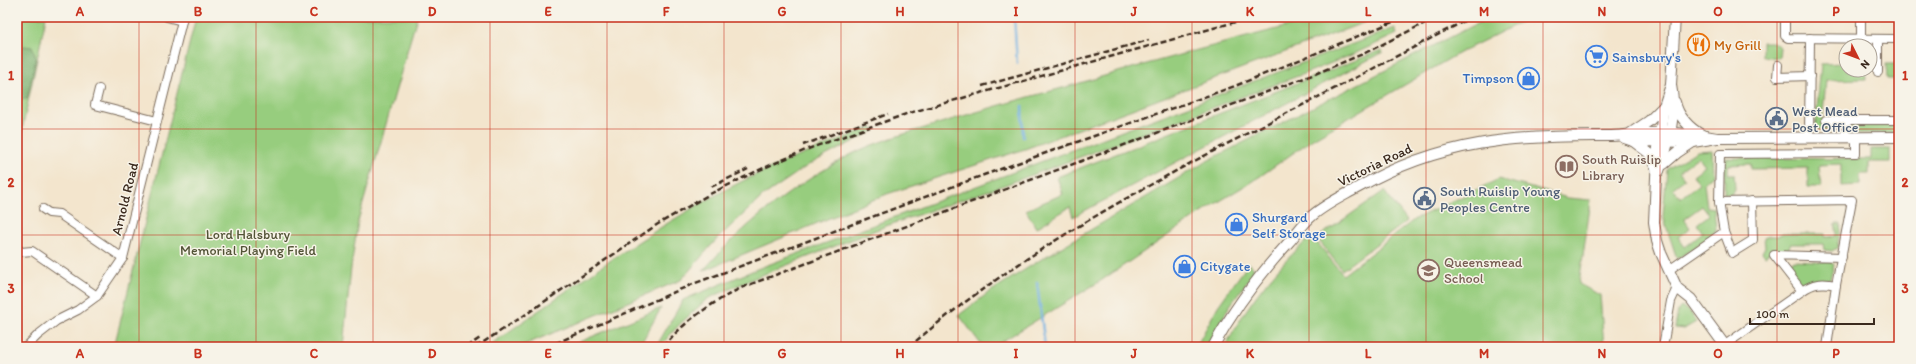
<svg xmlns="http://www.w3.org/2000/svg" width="1916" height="364" viewBox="0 0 1916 364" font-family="Itim,sans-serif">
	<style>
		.green { fill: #97cd7e; stroke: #697c4e; fill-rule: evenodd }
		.forest { fill: #79b06d; stroke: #5a6d46 }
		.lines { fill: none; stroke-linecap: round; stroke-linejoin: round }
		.stream { stroke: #6daee1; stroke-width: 2.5 }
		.minor-casing { stroke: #7b6b5b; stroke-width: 10 }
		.tertiary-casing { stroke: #7b6b5b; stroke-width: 12 }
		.minor { stroke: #fff; stroke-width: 8 }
		.tertiary { stroke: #fff; stroke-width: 10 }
		.rail { stroke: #3b2a1e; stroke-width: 2.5; stroke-dasharray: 6 3; stroke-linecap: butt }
		.grid { fill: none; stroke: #c8321e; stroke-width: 1; stroke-opacity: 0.55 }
		.labels { text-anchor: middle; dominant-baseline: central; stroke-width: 3; stroke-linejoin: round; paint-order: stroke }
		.food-label { font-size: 14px; fill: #c56008; stroke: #f7f3e8; text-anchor: start }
		.shop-label { font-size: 14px; fill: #366cbe; stroke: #f7f3e8; text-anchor: start }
		.service-label { font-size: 14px; fill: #4e5e75; stroke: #f7f3e8; text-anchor: start }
		.education-label { font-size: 14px; fill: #785e54; stroke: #f7f3e8; text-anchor: start }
		.street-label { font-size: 14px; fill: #3b2a1e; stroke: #f7f3e8 }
		.park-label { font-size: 14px; fill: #525336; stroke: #f7f3e8 }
		.neatline { fill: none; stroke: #c8321e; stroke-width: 1.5 }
		.grid-label { font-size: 13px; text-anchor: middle; font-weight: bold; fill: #c8321e }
	</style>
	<rect width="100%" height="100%" fill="#f7f3e8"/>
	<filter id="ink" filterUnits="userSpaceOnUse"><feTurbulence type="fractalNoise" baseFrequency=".025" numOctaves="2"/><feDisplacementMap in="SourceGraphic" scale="8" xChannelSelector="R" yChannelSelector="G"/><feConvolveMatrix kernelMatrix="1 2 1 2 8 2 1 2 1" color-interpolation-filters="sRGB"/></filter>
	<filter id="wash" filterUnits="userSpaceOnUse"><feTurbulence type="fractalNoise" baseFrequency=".012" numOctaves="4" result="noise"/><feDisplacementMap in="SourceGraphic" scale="16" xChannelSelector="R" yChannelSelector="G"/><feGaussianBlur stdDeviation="0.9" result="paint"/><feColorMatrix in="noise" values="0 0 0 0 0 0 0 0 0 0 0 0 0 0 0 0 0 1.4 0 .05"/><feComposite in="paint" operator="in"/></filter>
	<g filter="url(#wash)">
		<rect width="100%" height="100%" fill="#f3e5cd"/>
		<g class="green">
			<polygon points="17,17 46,17 21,135 17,140"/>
			<polygon points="196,17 417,17 358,221 351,268 343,347 114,347"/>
			<path d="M1324,17H1379L1025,149L887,194L703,271C743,224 796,184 850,155C875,142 904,134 931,126C975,112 1020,99 1066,87C1151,62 1237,39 1324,17Z"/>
			<polygon points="1490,17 1531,17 1459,53 1313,139 1259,177 1207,209 1102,280 993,347 983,347 959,315 988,293 1048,255 1209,160"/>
			<polygon points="1395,28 1397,34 1354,54 1309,72 1010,183 886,226 757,277 707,299 679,325 659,347 656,347 683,300 757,269"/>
			<polygon points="1762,42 1773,42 1780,47 1779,58 1762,56"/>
			<polygon points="1382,50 1383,52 1073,217 1070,207 1036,228 1026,210 1063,194 1057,177"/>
			<polygon points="1846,63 1846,70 1865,70 1866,79 1826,80 1822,123 1841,123 1842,130 1815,130 1821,64"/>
			<polygon points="1886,64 1899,64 1899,79 1887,79"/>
			<polygon points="1899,123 1899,133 1852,133 1850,126 1852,124"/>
			<path d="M872,127L875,130L810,164L763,196L717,239L681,280L519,347H487C566,292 642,234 727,189C774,164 824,147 872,127Z"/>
			<polygon points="1871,149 1890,149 1890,162 1869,162 1869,174 1860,174 1860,185 1841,186 1841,164 1819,165 1821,187 1808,187 1808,168 1751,169 1751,164 1728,165 1728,174 1734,174 1735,189 1732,194 1724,194 1725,158 1871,159"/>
			<path d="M1712,150L1713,175L1704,183L1707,207L1714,208L1716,230L1711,236L1677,259L1663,216L1667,169L1697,151ZM1698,157L1705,166L1693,175L1699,184L1680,198L1673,188L1685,179L1679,171ZM1702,206L1709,215L1697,224L1703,233L1685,247L1678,237L1690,228L1684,219Z"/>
			<path d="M1499,179L1568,198L1591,200L1579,284L1600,295L1604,347H1225C1246,305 1276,267 1312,236L1343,275L1415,219Z"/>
			<polygon points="1384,191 1407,221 1342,270 1317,238"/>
			<polygon points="1836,224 1841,224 1837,248 1832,251 1824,250 1823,244 1790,244 1788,252 1772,251 1765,256 1762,252 1765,247 1764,238 1769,236 1779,236 1780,234 1825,234 1825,237 1836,236"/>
			<path d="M1794,260L1832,262L1834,265L1830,279C1824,279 1803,284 1800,283C1795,281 1791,272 1788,267V263Z"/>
			<polygon points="1249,263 1254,269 1252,275 1229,307 1207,347 1196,347 1218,306"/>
			<polygon points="1681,306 1691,313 1696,322 1684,329 1675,328 1678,311"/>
			<polygon points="661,308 639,347 567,347"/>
		</g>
		<polygon class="forest" points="23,46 32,47 36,58 27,99 17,99 17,59"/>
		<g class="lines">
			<g class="stream">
				<polyline points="1014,17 1017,63"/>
				<polyline points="1022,106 1023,137"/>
				<polyline points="1037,282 1045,347"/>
			</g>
		</g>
	</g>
	<g filter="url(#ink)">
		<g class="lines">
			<defs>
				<g id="minor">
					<polyline points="167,17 182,21"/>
					<polyline points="1785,17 1785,36 1788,38 1899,39"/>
					<polyline points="1861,39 1861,17"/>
					<polyline points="1778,65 1777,77 1810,76"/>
					<polyline points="1878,72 1878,39"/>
					<polyline points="99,89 95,105 157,121"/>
					<polyline points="1826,120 1899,120"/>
					<polyline points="1809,137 1810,38"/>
					<polyline points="1845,137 1847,120"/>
					<polyline points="1719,202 1852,200 1836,285"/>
					<polyline points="43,209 49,213 59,214 123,258"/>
					<polyline points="1724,232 1732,253 1753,240 1752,201"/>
					<polyline points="17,248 21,252 32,251 97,296"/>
					<polyline points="1669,270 1724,232 1719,202 1720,154 1856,153 1856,137"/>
					<polyline points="1725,345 1802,291"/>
					<polyline points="26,347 38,335 56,321 78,310 97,296 123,258 183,17"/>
					<polyline points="1663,347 1671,301 1677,288"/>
					<path d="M1827,347L1836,285C1822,282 1813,283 1802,291L1774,255L1842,257"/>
				</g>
				<g id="tertiary">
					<polyline points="1671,85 1664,106 1657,155 1654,222 1657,241 1661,253 1677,288 1691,299 1726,347"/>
					<path d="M1675,102C1678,116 1689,128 1702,135"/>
					<polyline points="1631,133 1649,121 1664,106"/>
					<polyline points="1624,138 1633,141 1693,142 1717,138 1899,137"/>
					<polyline points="1633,141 1649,153 1655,166"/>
					<polyline points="1664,164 1678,152 1693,142"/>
					<path d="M1659,171C1669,144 1677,114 1671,85L1675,17"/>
					<path d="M1213,347C1234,308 1260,274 1289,242C1297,233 1304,222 1313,215C1326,204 1343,196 1357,188C1441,140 1517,135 1611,136C1622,136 1631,134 1642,133C1666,132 1693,133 1717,138"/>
				</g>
			</defs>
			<use href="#minor" class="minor-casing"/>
			<use href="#tertiary" class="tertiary-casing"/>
			<use href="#minor" class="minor"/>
			<use href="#tertiary" class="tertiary"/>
			<g class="rail">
				<polyline points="982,86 1149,40"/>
				<polyline points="803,145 888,114"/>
				<polyline points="711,187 748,169"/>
				<polyline points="467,347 480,338"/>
				<polyline points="476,347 522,317 658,224 710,194 757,171 808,149 909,113 1253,17"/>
				<polyline points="547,347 693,284 981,176 1235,86 1405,17"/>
				<path d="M663,347C684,321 713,302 743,287L1315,74L1365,53L1437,17"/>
				<path d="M909,347C1023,249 1158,179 1291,111C1352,80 1412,48 1472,17"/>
			</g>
		</g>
	</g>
	<path class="grid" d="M139,17V347M256,17V347M373,17V347M490,17V347M607,17V347M724,17V347M841,17V347M958,17V347M1075,17V347M1192,17V347M1309,17V347M1426,17V347M1543,17V347M1660,17V347M1777,17V347M17,129H1899M17,235H1899"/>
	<defs>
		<symbol id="restaurant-ring" viewBox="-11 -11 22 22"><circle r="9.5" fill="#f7f3e8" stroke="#e8710a" stroke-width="1.5"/><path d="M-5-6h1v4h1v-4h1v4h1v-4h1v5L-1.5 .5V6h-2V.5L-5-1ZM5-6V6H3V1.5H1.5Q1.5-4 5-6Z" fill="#e8710a"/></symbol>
		<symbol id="supermarket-ring" viewBox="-11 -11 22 22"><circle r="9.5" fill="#f7f3e8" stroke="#3f7fe0" stroke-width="1.5"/><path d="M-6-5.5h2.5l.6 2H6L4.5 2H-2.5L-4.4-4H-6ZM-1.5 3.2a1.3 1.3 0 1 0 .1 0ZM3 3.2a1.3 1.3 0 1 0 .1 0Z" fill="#3f7fe0"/></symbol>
		<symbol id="shop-ring" viewBox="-11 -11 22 22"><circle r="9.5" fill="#f7f3e8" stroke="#3f7fe0" stroke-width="1.5"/><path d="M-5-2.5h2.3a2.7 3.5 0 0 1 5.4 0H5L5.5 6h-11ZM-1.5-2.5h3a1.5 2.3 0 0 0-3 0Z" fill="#3f7fe0"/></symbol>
		<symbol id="civic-ring" viewBox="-11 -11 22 22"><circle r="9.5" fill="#f7f3e8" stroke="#5c6f8a" stroke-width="1.5"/><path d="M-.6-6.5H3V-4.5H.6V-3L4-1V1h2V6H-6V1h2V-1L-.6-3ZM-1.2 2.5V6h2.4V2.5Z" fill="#5c6f8a"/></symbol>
		<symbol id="library-ring" viewBox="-11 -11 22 22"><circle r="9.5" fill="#f7f3e8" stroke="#8d6e63" stroke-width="1.5"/><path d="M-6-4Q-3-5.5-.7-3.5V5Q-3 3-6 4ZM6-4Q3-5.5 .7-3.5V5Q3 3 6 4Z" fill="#8d6e63"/></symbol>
		<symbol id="school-ring" viewBox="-11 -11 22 22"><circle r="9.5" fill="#f7f3e8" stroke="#8d6e63" stroke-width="1.5"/><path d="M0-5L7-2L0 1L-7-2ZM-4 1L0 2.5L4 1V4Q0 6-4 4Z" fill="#8d6e63"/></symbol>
	</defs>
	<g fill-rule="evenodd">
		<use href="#restaurant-ring" x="1686" y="32" width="25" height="25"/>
		<use href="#supermarket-ring" x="1584" y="44" width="25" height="25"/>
		<use href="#shop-ring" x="1516" y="66" width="25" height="25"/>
		<use href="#civic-ring" x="1764" y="106" width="25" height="25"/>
		<use href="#library-ring" x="1554" y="154" width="25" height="25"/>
		<use href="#civic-ring" x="1412" y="186" width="25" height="25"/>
		<use href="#shop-ring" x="1224" y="212" width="25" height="25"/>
		<use href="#shop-ring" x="1172" y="254" width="25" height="25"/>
		<use href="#school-ring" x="1416" y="258" width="25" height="25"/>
	</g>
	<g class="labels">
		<g class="food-label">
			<text x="1714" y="45">My Grill</text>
		</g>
		<g class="shop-label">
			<text x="1612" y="57">Sainsbury's</text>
			<text x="1514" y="78" text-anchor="end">Timpson</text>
			<text x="1252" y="217">Shurgard<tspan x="1252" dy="16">Self Storage</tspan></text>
			<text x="1200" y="266">Citygate</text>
		</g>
		<g class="service-label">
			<text x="1792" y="111">West Mead<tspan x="1792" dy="16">Post Office</tspan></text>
			<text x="1440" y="191">South Ruislip Young<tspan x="1440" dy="16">Peoples Centre</tspan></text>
		</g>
		<g class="education-label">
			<text x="1582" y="159">South Ruislip<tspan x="1582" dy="16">Library</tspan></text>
			<text x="1444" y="262">Queensmead<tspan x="1444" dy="16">School</tspan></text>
		</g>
		<g class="street-label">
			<text transform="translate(1375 165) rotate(-26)">Victoria Road</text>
			<text transform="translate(125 199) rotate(-76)">Arnold Road</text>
		</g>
		<g class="park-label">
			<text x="248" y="234">Lord Halsbury<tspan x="248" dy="16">Memorial Playing Field</tspan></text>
		</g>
	</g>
	<rect width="1916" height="364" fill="none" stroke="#f7f3e8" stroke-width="44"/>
	<g transform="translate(1858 58) rotate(132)"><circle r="19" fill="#f7f3e8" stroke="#aca397"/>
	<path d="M0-3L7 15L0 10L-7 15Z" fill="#c8321e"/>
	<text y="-6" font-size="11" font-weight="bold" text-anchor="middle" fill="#3b2a1e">N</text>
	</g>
	<path d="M1750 318v6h124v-6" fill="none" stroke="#3b2a1e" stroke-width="2"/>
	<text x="1756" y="318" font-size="12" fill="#3b2a1e" stroke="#f7f3e8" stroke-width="3" paint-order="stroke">100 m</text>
	<rect x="22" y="22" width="1872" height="320" class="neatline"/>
	<g class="grid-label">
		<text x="80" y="16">A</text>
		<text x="198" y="16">B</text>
		<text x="314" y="16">C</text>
		<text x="432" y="16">D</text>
		<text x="548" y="16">E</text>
		<text x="666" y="16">F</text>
		<text x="782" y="16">G</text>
		<text x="900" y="16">H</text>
		<text x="1016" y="16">I</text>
		<text x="1134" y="16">J</text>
		<text x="1250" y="16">K</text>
		<text x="1368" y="16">L</text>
		<text x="1484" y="16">M</text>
		<text x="1602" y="16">N</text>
		<text x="1718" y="16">O</text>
		<text x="1836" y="16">P</text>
		<text x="11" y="80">1</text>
		<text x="1905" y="80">1</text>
		<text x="11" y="187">2</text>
		<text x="1905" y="187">2</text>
		<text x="11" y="293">3</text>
		<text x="1905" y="293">3</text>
		<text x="80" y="358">A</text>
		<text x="198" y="358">B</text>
		<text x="314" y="358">C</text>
		<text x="432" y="358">D</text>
		<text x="548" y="358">E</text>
		<text x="666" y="358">F</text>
		<text x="782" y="358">G</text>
		<text x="900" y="358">H</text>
		<text x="1016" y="358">I</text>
		<text x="1134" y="358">J</text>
		<text x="1250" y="358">K</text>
		<text x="1368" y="358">L</text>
		<text x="1484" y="358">M</text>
		<text x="1602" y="358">N</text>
		<text x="1718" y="358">O</text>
		<text x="1836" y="358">P</text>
	</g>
</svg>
